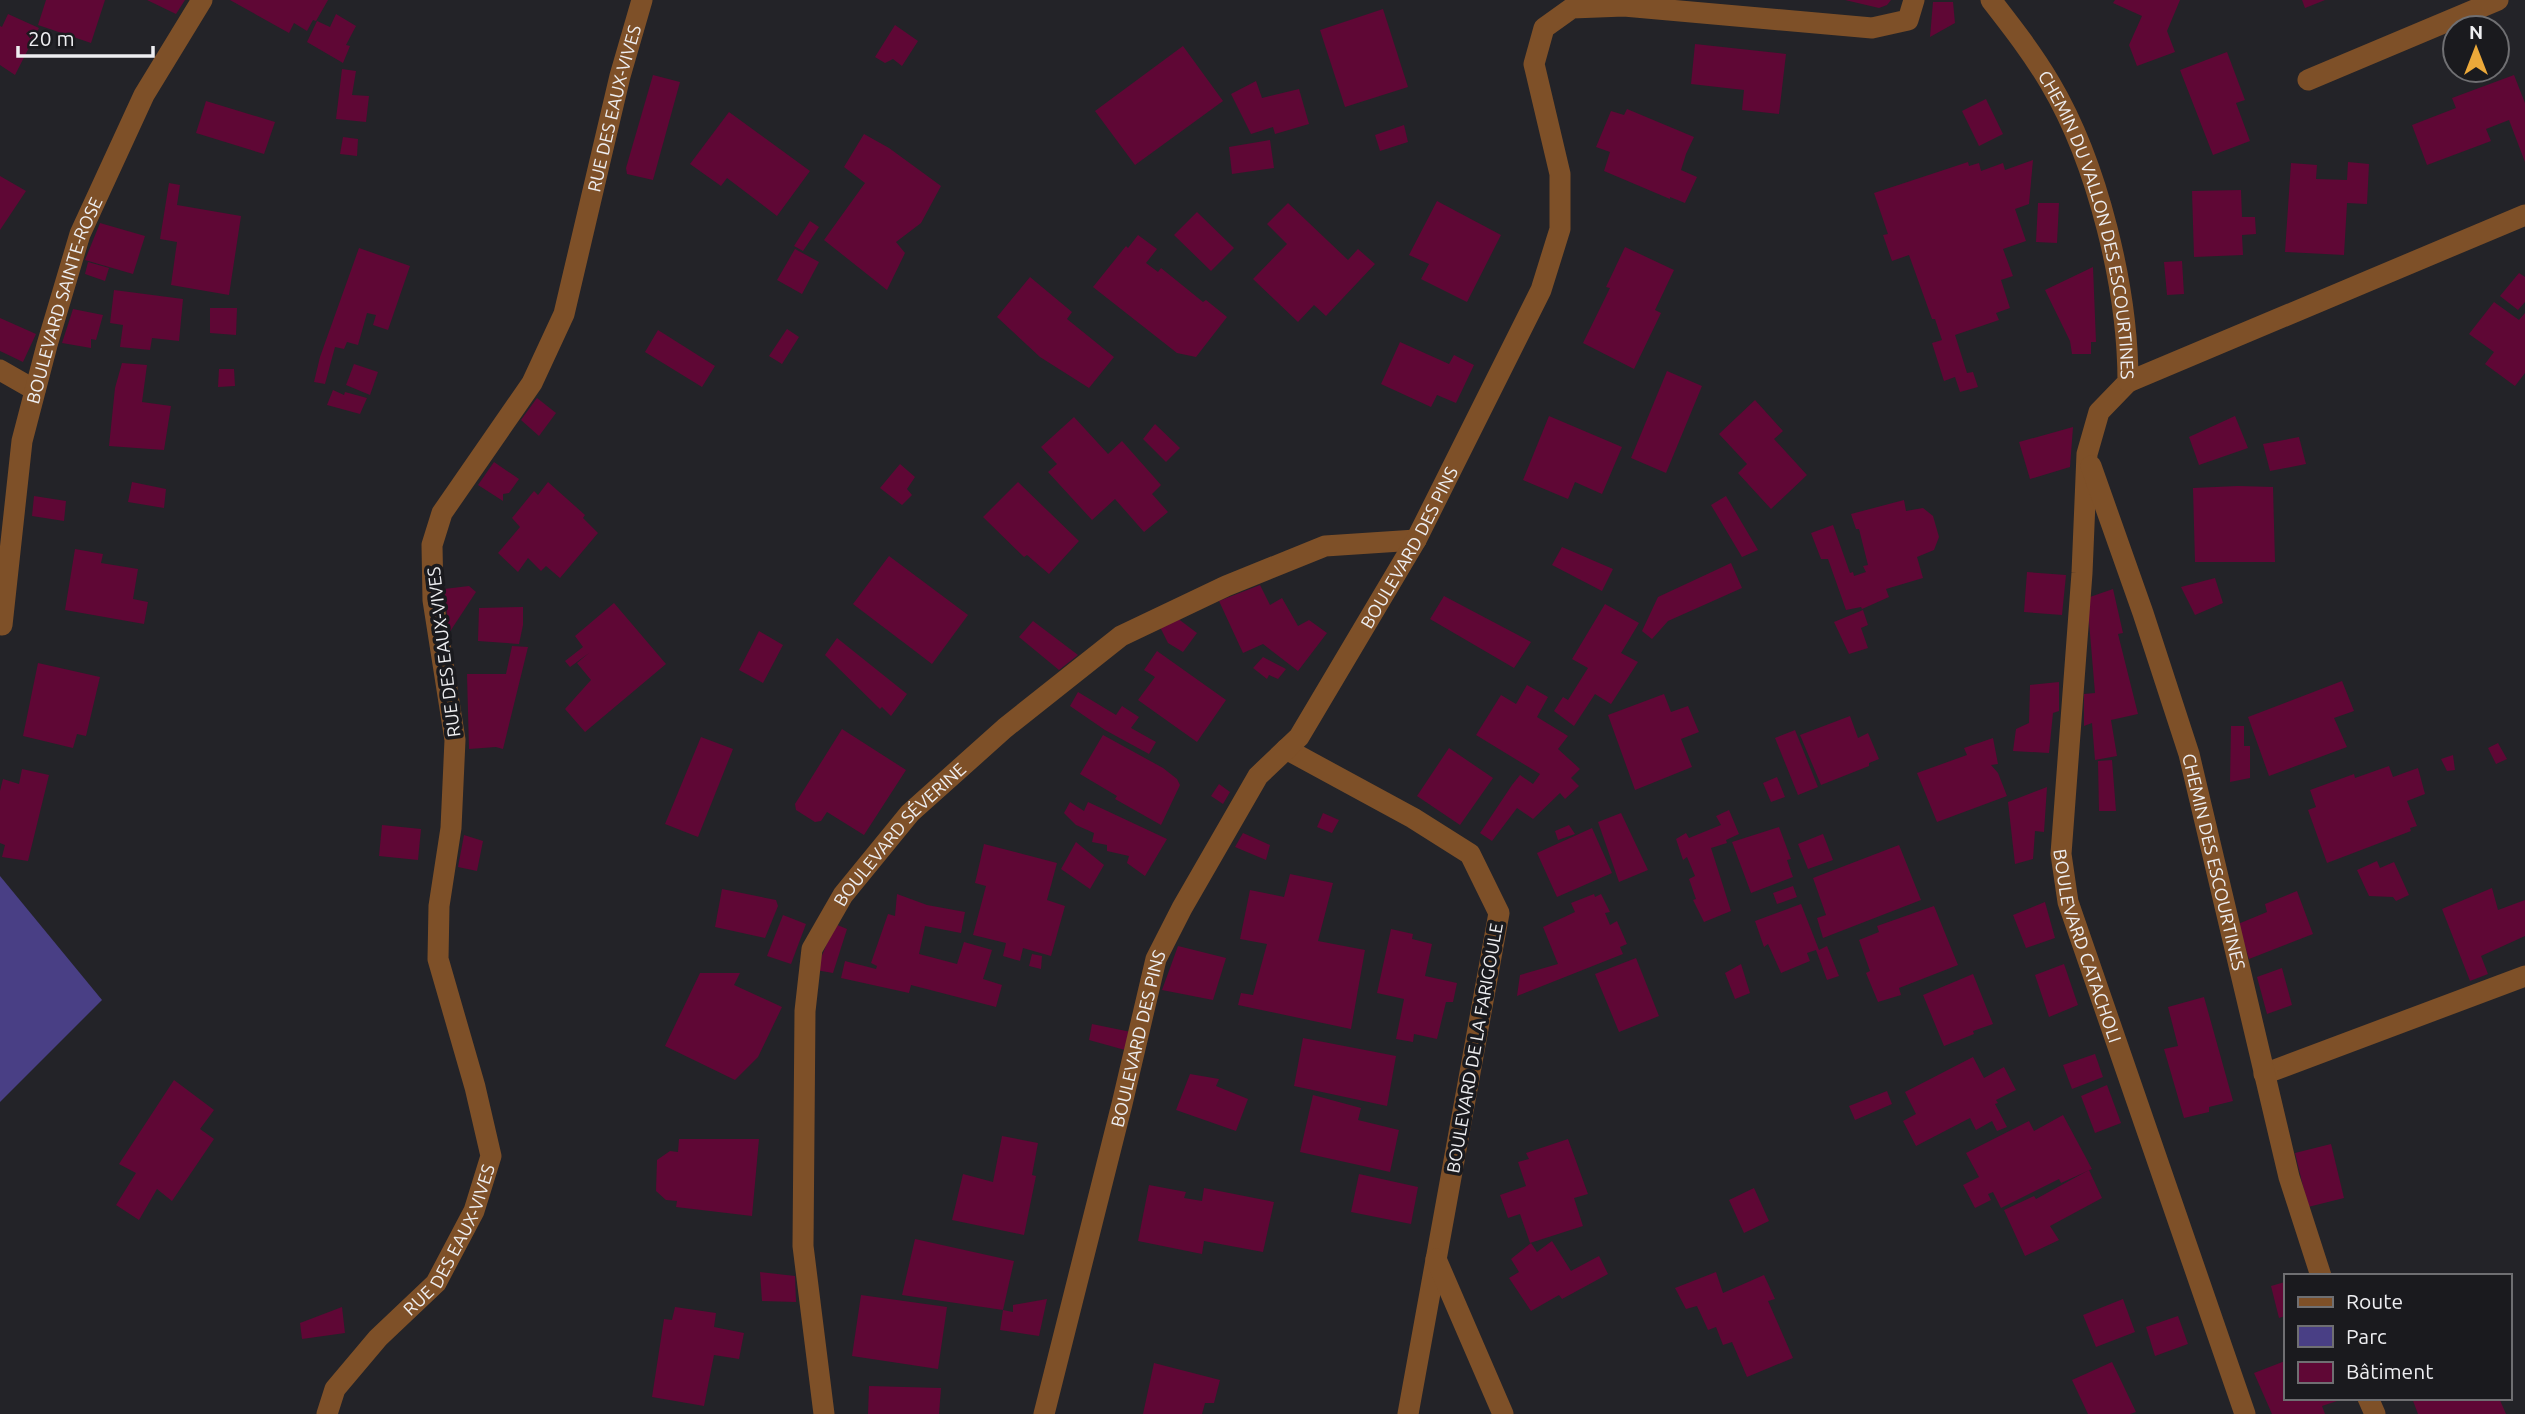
<svg xmlns="http://www.w3.org/2000/svg" width="2525" height="1414" viewBox="0 0 2525 1414" font-family="Ubuntu,sans-serif">
	<style>
		.green { fill: #493f85 }
		.building { fill: #5f0735 }
		.lines { fill: none; stroke-linecap: round; stroke-linejoin: round }
		.lane { stroke: #7e5028; stroke-width: 21 }
		.street { stroke: #7e5028; stroke-width: 21 }
		.labels { text-anchor: middle; dominant-baseline: central; stroke-width: 7; stroke-linejoin: round; paint-order: stroke }
		.street-label { font-size: 18px; fill: #eeeef1; stroke: #1a1a1e }
	</style>
	<rect width="100%" height="100%" fill="#232328"/>
	<polygon class="green" points="0,876 102,1000 0,1102"/>
	<g class="building">
		<polygon points="46,0 105,0 91,43 38,25"/>
		<polygon points="147,0 185,0 176,14"/>
		<polygon points="230,0 328,0 316,21 313,20 307,31 294,23 289,33"/>
		<polygon points="1845,0 1891,0 1887,5 1879,8"/>
		<polygon points="2115,0 2180,0 2167,31 2175,52 2137,66 2129,45 2142,16 2113,3"/>
		<polygon points="2302,0 2325,0 2305,8"/>
		<polygon points="1933,2 1953,2 1955,23 1930,37"/>
		<polygon points="1383,9 1408,87 1345,107 1320,30"/>
		<polygon points="8,14 39,28 15,75 0,65 0,26 2,27"/>
		<polygon points="336,14 356,26 346,45 350,46 343,63 307,42 317,21 330,27"/>
		<polygon points="895,25 918,41 902,66 893,59 885,63 875,57"/>
		<polygon points="1695,44 1786,54 1779,114 1742,110 1744,90 1691,84"/>
		<polygon points="1183,46 1223,101 1135,165 1095,111"/>
		<polygon points="2227,52 2245,100 2236,103 2250,141 2213,155 2180,70"/>
		<polygon points="342,69 356,71 352,95 369,96 366,122 336,119"/>
		<polygon points="653,75 680,82 653,180 627,174 626,168"/>
		<polygon points="2514,75 2525,103 2525,162 2509,120 2486,129 2491,141 2427,165 2412,125 2456,108 2452,98"/>
		<polygon points="1256,81 1262,98 1299,89 1309,124 1275,134 1273,127 1251,134 1231,94"/>
		<polygon points="1986,99 2003,134 1979,146 1962,111"/>
		<polygon points="206,101 275,122 264,154 196,133"/>
		<polygon points="1627,109 1694,137 1686,154 1681,170 1697,177 1685,203 1670,197 1670,199 1604,171 1610,152 1596,147 1611,111 1624,115"/>
		<polygon points="729,112 810,171 777,216 727,178 721,186 690,164"/>
		<polygon points="1404,125 1408,142 1380,151 1375,135"/>
		<polygon points="864,134 889,148 941,186 921,223 896,242 905,253 887,290 824,240 865,183 844,167"/>
		<polygon points="343,137 358,139 357,156 340,154"/>
		<polygon points="1270,140 1274,168 1232,174 1229,147"/>
		<polygon points="2033,160 2029,204 2015,209 2026,241 2003,249 2013,276 2001,280 2010,308 1996,313 1999,320 1955,335 1967,373 1973,372 1978,387 1960,392 1955,377 1944,381 1932,343 1942,340 1935,319 1932,319 1909,255 1892,261 1883,235 1888,234 1874,193 1968,162 1969,166 1979,163 1981,171 2003,163 2005,170"/>
		<polygon points="2348,162 2369,164 2367,204 2347,203 2344,255 2285,252 2291,163 2317,165 2316,179 2347,180"/>
		<polygon points="0,176 26,191 0,230"/>
		<polygon points="169,183 180,185 177,205 241,216 229,295 171,285 177,242 160,239"/>
		<polygon points="2241,190 2242,217 2255,217 2256,234 2242,235 2243,255 2194,257 2192,191"/>
		<polygon points="1437,201 1501,235 1467,302 1421,279 1429,264 1409,255"/>
		<polygon points="1288,203 1348,260 1358,249 1375,264 1326,316 1314,305 1298,322 1253,279 1287,244 1267,224"/>
		<polygon points="2038,203 2059,203 2057,243 2036,242"/>
		<polygon points="1197,212 1234,248 1211,271 1174,235"/>
		<polygon points="810,221 819,227 803,251 794,246"/>
		<polygon points="100,223 145,236 133,274 85,260"/>
		<polygon points="1138,235 1157,249 1146,263 1158,272 1161,268 1203,302 1206,300 1227,317 1196,357 1177,353 1093,287 1126,246 1128,248"/>
		<polygon points="1625,247 1674,270 1655,310 1661,313 1634,369 1583,343 1610,288 1606,287"/>
		<polygon points="359,248 410,266 388,330 373,325 376,315 367,313 358,345 347,342 344,349 335,347 325,384 314,382 320,357"/>
		<polygon points="795,249 819,262 802,294 777,280"/>
		<polygon points="2182,261 2184,294 2167,295 2164,262"/>
		<polygon points="88,262 109,268 105,281 85,274"/>
		<polygon points="2093,267 2096,342 2091,342 2091,354 2072,354 2070,341 2045,290"/>
		<polygon points="2519,273 2525,277 2525,302 2518,310 2500,296"/>
		<polygon points="1030,277 1072,312 1067,319 1114,357 1089,388 1040,357 997,317"/>
		<polygon points="114,290 183,299 179,341 152,338 150,350 120,347 123,325 110,323"/>
		<polygon points="2494,302 2519,320 2525,313 2525,373 2515,386 2485,364 2494,352 2469,334"/>
		<polygon points="210,308 237,308 236,335 210,333"/>
		<polygon points="73,309 103,315 96,340 91,339 91,348 62,343"/>
		<polygon points="0,318 36,334 23,362 0,351"/>
		<polygon points="787,329 799,337 782,364 769,356"/>
		<polygon points="658,330 715,366 702,387 645,352"/>
		<polygon points="1400,342 1449,364 1454,355 1474,365 1456,403 1437,395 1431,407 1381,384"/>
		<polygon points="122,363 147,365 142,402 171,406 164,450 109,446 115,388"/>
		<polygon points="354,364 378,372 370,395 346,385"/>
		<polygon points="219,369 234,369 235,386 218,387"/>
		<polygon points="1667,371 1702,386 1666,473 1631,458"/>
		<polygon points="333,390 344,395 345,392 367,398 360,414 327,405"/>
		<polygon points="537,398 556,413 539,436 521,420"/>
		<polygon points="1755,400 1783,431 1774,439 1807,475 1771,509 1738,473 1747,464 1719,434"/>
		<polygon points="1549,416 1622,447 1602,494 1575,482 1568,499 1523,480"/>
		<polygon points="2235,416 2248,448 2199,465 2189,437"/>
		<polygon points="1074,417 1108,454 1122,441 1161,485 1152,494 1168,512 1144,532 1115,499 1092,520 1048,472 1057,464 1041,447"/>
		<polygon points="1155,424 1180,448 1166,462 1143,439"/>
		<polygon points="2073,427 2070,467 2030,479 2019,442"/>
		<polygon points="2299,437 2306,464 2270,471 2263,444"/>
		<polygon points="494,462 519,479 509,493 503,494 503,501 478,485"/>
		<polygon points="900,464 915,477 907,489 912,495 902,505 880,488"/>
		<polygon points="132,482 166,489 164,508 128,502"/>
		<polygon points="548,482 585,515 583,518 598,533 560,578 546,566 541,571 528,558 518,572 498,553 520,527 512,518 534,491 538,495"/>
		<polygon points="1018,482 1079,541 1049,574 1027,555 1024,557 983,517"/>
		<polygon points="2238,486 2273,487 2275,562 2195,562 2193,488"/>
		<polygon points="34,496 66,501 64,521 32,516"/>
		<polygon points="1726,496 1758,550 1742,557 1711,505"/>
		<polygon points="1904,500 1906,511 1923,508 1933,516 1939,537 1934,550 1917,557 1923,578 1886,589 1889,597 1862,609 1861,607 1846,610 1828,559 1821,559 1811,533 1833,525 1850,573 1853,572 1854,576 1866,572 1863,566 1868,565 1859,529 1856,529 1851,514"/>
		<polygon points="1562,547 1613,569 1602,591 1552,565"/>
		<polygon points="75,549 103,554 101,563 138,569 133,599 148,602 144,624 65,610"/>
		<polygon points="889,556 968,615 932,664 853,604"/>
		<polygon points="1731,563 1742,588 1668,621 1652,639 1642,631 1658,597"/>
		<polygon points="2027,572 2066,575 2062,615 2024,612"/>
		<polygon points="2215,578 2223,603 2195,615 2181,587"/>
		<polygon points="1260,585 1270,605 1282,598 1298,626 1309,620 1327,633 1298,671 1263,644 1243,653 1219,601"/>
		<polygon points="469,586 476,592 449,633 444,589"/>
		<polygon points="2113,589 2123,633 2118,634 2138,714 2111,720 2117,756 2095,760 2092,723 2084,726 2084,694 2095,693 2087,598"/>
		<polygon points="1444,596 1531,642 1514,668 1430,619"/>
		<polygon points="614,603 666,664 585,732 565,709 591,680 577,663 589,653 570,667 565,661 583,647 575,636"/>
		<polygon points="1605,604 1639,623 1621,653 1638,662 1611,704 1595,694 1574,726 1554,711 1563,697 1568,700 1588,668 1572,659"/>
		<polygon points="523,607 523,625 519,644 478,641 479,608"/>
		<polygon points="1863,610 1868,625 1861,628 1868,648 1849,654 1834,622"/>
		<polygon points="1177,618 1197,633 1183,652 1168,643 1160,627"/>
		<polygon points="1033,621 1078,655 1059,670 1019,637"/>
		<polygon points="759,631 783,645 763,683 739,670"/>
		<polygon points="837,638 907,694 891,716 882,707 880,709 825,655"/>
		<polygon points="512,646 528,647 503,749 496,747 469,749 467,674 506,674"/>
		<polygon points="1157,651 1226,700 1197,742 1138,700 1155,677 1144,670"/>
		<polygon points="1263,657 1286,669 1278,679 1269,675 1267,679 1253,668"/>
		<polygon points="38,663 100,677 86,736 77,734 73,748 23,736"/>
		<polygon points="2342,681 2354,711 2334,718 2347,747 2269,776 2248,717"/>
		<polygon points="2059,682 2059,711 2053,713 2049,753 2013,751 2016,729 2029,723 2030,685"/>
		<polygon points="1527,685 1548,697 1537,717 1568,736 1558,749 1580,769 1571,778 1579,786 1565,799 1560,793 1533,819 1517,808 1492,841 1480,833 1512,785 1520,775 1533,784 1540,774 1476,735 1501,695 1516,704"/>
		<polygon points="1078,692 1116,715 1122,706 1139,717 1131,728 1156,742 1149,754 1105,730 1070,706"/>
		<polygon points="1664,694 1671,712 1688,706 1699,732 1681,739 1692,767 1635,790 1608,715"/>
		<polygon points="1850,716 1858,738 1868,733 1879,759 1869,763 1869,766 1821,785 1800,735"/>
		<polygon points="2231,726 2244,726 2244,746 2250,746 2250,778 2230,782"/>
		<polygon points="842,729 906,770 864,835 827,812 821,821 815,822 796,810 795,804"/>
		<polygon points="1795,730 1818,787 1798,795 1775,738"/>
		<polygon points="1103,735 1163,768 1177,779 1180,785 1161,825 1115,799 1117,796 1080,774"/>
		<polygon points="701,737 733,749 698,837 665,824"/>
		<polygon points="1993,738 1998,764 1991,765 1998,773 2007,796 1937,822 1917,773 1967,755 1964,748"/>
		<polygon points="2498,743 2507,759 2496,764 2488,748"/>
		<polygon points="1449,748 1493,778 1460,825 1417,796"/>
		<polygon points="2453,755 2455,770 2447,771 2441,759"/>
		<polygon points="2112,760 2116,811 2099,811 2098,761"/>
		<polygon points="2389,766 2393,777 2418,768 2425,794 2407,801 2417,826 2410,828 2411,831 2327,863 2308,810 2316,807 2310,790 2354,774 2355,778"/>
		<polygon points="22,769 49,775 28,861 2,857 5,845 0,843 0,791 3,779 19,784"/>
		<polygon points="1777,777 1785,797 1771,802 1763,783"/>
		<polygon points="1219,784 1230,792 1223,804 1211,796"/>
		<polygon points="2047,787 2044,832 2035,831 2033,859 2015,864 2008,802"/>
		<polygon points="1070,802 1084,811 1088,802 1167,839 1145,876 1127,863 1129,856 1107,851 1107,845 1092,842 1094,833 1076,825 1064,813"/>
		<polygon points="1729,810 1739,834 1726,840 1727,843 1711,848 1731,911 1704,922 1693,900 1696,899 1689,879 1695,876 1687,857 1683,860 1676,839 1686,833 1689,838 1721,825 1716,816"/>
		<polygon points="1323,813 1339,820 1332,833 1317,827"/>
		<polygon points="1621,813 1648,870 1619,882 1598,822"/>
		<polygon points="382,825 421,829 418,860 379,856"/>
		<polygon points="1569,825 1575,834 1558,840 1555,831"/>
		<polygon points="1779,827 1791,859 1787,860 1793,877 1751,893 1732,842"/>
		<polygon points="1592,828 1612,873 1557,897 1537,853"/>
		<polygon points="1243,833 1270,845 1266,860 1235,847"/>
		<polygon points="1823,834 1833,860 1808,869 1798,844"/>
		<polygon points="464,835 483,841 477,871 458,867"/>
		<polygon points="1076,842 1104,865 1090,889 1061,869"/>
		<polygon points="984,844 1057,863 1047,900 1065,906 1051,956 1023,948 1020,961 1003,956 1006,943 973,935 986,886 975,883"/>
		<polygon points="1899,845 1921,900 1823,938 1817,918 1826,915 1813,878"/>
		<polygon points="2377,861 2380,868 2394,862 2409,895 2396,901 2393,897 2369,896 2357,870"/>
		<polygon points="1290,874 1333,883 1318,941 1365,950 1351,1029 1238,1005 1241,993 1253,995 1267,944 1240,939 1250,890 1284,897"/>
		<polygon points="1793,886 1797,897 1777,904 1773,893"/>
		<polygon points="2492,888 2498,910 2525,900 2525,936 2481,956 2488,974 2470,981 2442,909"/>
		<polygon points="722,889 776,900 778,906 765,938 715,927"/>
		<polygon points="2297,891 2313,934 2249,959 2238,924 2267,912 2265,904"/>
		<polygon points="897,894 927,905 965,912 961,933 925,926 919,954 957,964 964,942 992,950 983,979 1002,985 996,1007 911,985 909,993 841,978 845,961 876,969 877,966 871,963 888,914 895,916"/>
		<polygon points="1594,894 1595,897 1601,894 1610,912 1605,913 1610,925 1617,921 1627,944 1620,947 1623,954 1517,996 1520,975 1558,964 1543,927 1575,912 1571,903"/>
		<polygon points="2045,902 2055,938 2026,948 2013,915"/>
		<polygon points="1801,904 1819,950 1827,946 1839,976 1827,980 1816,950 1807,953 1810,961 1781,973 1768,944 1764,947 1755,921"/>
		<polygon points="1934,906 1958,965 1899,988 1901,995 1878,1002 1866,973 1870,971 1859,940 1879,932 1877,926"/>
		<polygon points="783,915 806,924 791,964 767,956"/>
		<polygon points="835,924 847,929 833,973 816,970"/>
		<polygon points="1391,929 1413,934 1412,939 1432,944 1425,976 1457,983 1453,1002 1446,1002 1437,1039 1414,1034 1413,1042 1396,1039 1404,999 1377,993"/>
		<polygon points="1178,946 1226,958 1213,1000 1162,990"/>
		<polygon points="1032,954 1042,956 1041,969 1029,966"/>
		<polygon points="1636,958 1659,1016 1619,1032 1595,974"/>
		<polygon points="1741,964 1750,993 1735,999 1725,973"/>
		<polygon points="2064,964 2078,1005 2049,1017 2035,975"/>
		<polygon points="2282,968 2292,1005 2267,1014 2257,977"/>
		<polygon points="700,973 740,973 734,985 782,1007 758,1057 735,1080 665,1046"/>
		<polygon points="1973,974 1993,1024 1973,1031 1974,1034 1944,1046 1923,995"/>
		<polygon points="2204,997 2233,1101 2209,1107 2209,1112 2184,1118 2164,1049 2178,1046 2168,1007"/>
		<polygon points="1092,1024 1131,1032 1125,1050 1089,1040"/>
		<polygon points="1303,1038 1396,1056 1387,1106 1294,1086"/>
		<polygon points="2095,1054 2103,1077 2072,1089 2063,1065"/>
		<polygon points="1973,1057 1984,1078 2004,1067 2016,1090 1996,1100 1998,1103 1995,1104 2007,1127 1997,1131 1992,1121 1976,1130 1970,1118 1916,1146 1903,1121 1916,1114 1905,1092"/>
		<polygon points="1190,1074 1219,1079 1216,1086 1248,1099 1236,1131 1176,1110"/>
		<polygon points="174,1080 214,1110 200,1129 214,1139 172,1201 157,1189 139,1220 116,1205 136,1173 119,1164"/>
		<polygon points="2107,1085 2121,1123 2095,1133 2081,1096"/>
		<polygon points="1887,1091 1892,1104 1855,1120 1849,1106"/>
		<polygon points="1313,1095 1361,1108 1358,1120 1399,1130 1390,1172 1300,1152"/>
		<polygon points="2063,1115 2092,1169 2061,1183 2059,1179 2001,1208 1993,1192 1988,1194 1991,1200 1975,1208 1963,1185 1979,1177 1966,1153 2029,1121 2034,1131"/>
		<polygon points="1002,1136 1038,1143 1032,1175 1036,1176 1024,1235 952,1220 963,1174 993,1182"/>
		<polygon points="679,1139 759,1139 752,1216 676,1207 677,1201 666,1200 656,1191 657,1160 670,1151 678,1152"/>
		<polygon points="1568,1139 1588,1194 1574,1198 1583,1226 1530,1243 1520,1214 1508,1218 1500,1195 1526,1186 1518,1162 1529,1159 1526,1153"/>
		<polygon points="2331,1144 2344,1198 2308,1207 2295,1153"/>
		<polygon points="2089,1170 2102,1198 2050,1226 2059,1240 2025,1256 2004,1210 2034,1196 2036,1199"/>
		<polygon points="1359,1174 1418,1187 1411,1224 1351,1212"/>
		<polygon points="1149,1185 1186,1192 1184,1198 1202,1201 1204,1188 1274,1202 1263,1252 1204,1241 1202,1254 1138,1241"/>
		<polygon points="1754,1188 1769,1221 1744,1233 1729,1200"/>
		<polygon points="915,1239 1014,1261 1003,1310 902,1295"/>
		<polygon points="1552,1241 1571,1271 1599,1256 1608,1274 1562,1299 1559,1295 1531,1311 1509,1278 1519,1272 1511,1259 1531,1243 1537,1252"/>
		<polygon points="760,1272 795,1276 796,1302 762,1301"/>
		<polygon points="1716,1272 1723,1293 1764,1275 1775,1299 1768,1301 1793,1358 1747,1377 1732,1342 1723,1345 1716,1327 1708,1330 1697,1306 1686,1309 1675,1288"/>
		<polygon points="2285,1282 2285,1316 2279,1318 2271,1286"/>
		<polygon points="861,1295 947,1307 938,1369 852,1356"/>
		<polygon points="1047,1299 1039,1336 1000,1330 1003,1310 1013,1312 1013,1305"/>
		<polygon points="2123,1299 2135,1332 2096,1347 2083,1315"/>
		<polygon points="342,1307 345,1333 302,1339 300,1323"/>
		<polygon points="675,1307 716,1313 714,1327 744,1333 739,1359 714,1355 704,1406 652,1397 664,1319 672,1320"/>
		<polygon points="2178,1316 2188,1344 2155,1356 2146,1327"/>
		<polygon points="2285,1361 2285,1398 2336,1398 2337,1401 2322,1406 2325,1414 2272,1414 2254,1373"/>
		<polygon points="2112,1362 2136,1412 2130,1414 2088,1414 2072,1380"/>
		<polygon points="1154,1363 1220,1380 1214,1403 1205,1403 1202,1414 1143,1414"/>
		<polygon points="869,1386 941,1388 939,1414 868,1414"/>
		<polygon points="2412,1398 2499,1398 2506,1414 2418,1414"/>
	</g>
	<g class="lines">
		<polyline class="lane" points="2264,1074 2525,976"/>
		<g class="street">
			<path id="s1" d="M1991,0C2012,27 2033,54 2050,83C2098,164 2128,289 2128,382L2099,412L2087,454L2082,573L2061,854L2068,902L2245,1414"/>
			<polyline points="2308,80 2498,0"/>
			<polyline points="0,370 35,390"/>
			<polyline points="2128,382 2525,215"/>
			<path id="s2" d="M2091,466L2143,613L2189,754L2289,1177L2321,1276"/>
			<path id="s3" d="M2,625L22,441L47,345L80,234L144,95L202,0"/>
			<polyline points="1286,749 1413,818 1470,854 1499,913 1408,1414"/>
			<polyline points="1436,1259 1503,1414"/>
			<polyline points="2368,1398 2375,1414"/>
			<path id="s4" d="M327,1414L335,1389L378,1338L436,1283L474,1211L491,1156L475,1087L438,959L439,906L451,828L455,740L433,600L432,545L442,513L532,383L564,314L620,76L642,0"/>
			<path id="s5" d="M824,1414L803,1246L805,1011L812,949L843,895L910,813L1005,728L1121,636L1226,586L1325,546L1416,540"/>
			<path id="s6" d="M1044,1414L1122,1104L1156,959L1182,908L1258,776L1299,737L1416,540L1541,290L1560,229V174L1534,64L1544,28L1572,8L1624,6L1872,28L1908,20L1914,0"/>
		</g>
	</g>
	<g class="labels">
		<g class="street-label">
			<text stroke="none"><textPath href="#s4" startOffset="1412">RUE DES EAUX-VIVES</textPath></text>
			<text stroke="none"><textPath href="#s1" startOffset="250">CHEMIN DU VALLON DES ESCOURTINES</textPath></text>
			<text stroke="none"><textPath href="#s3" startOffset="332">BOULEVARD SAINTE-ROSE</textPath></text>
			<text stroke="none"><textPath href="#s6" startOffset="954">BOULEVARD DES PINS</textPath></text>
			<text transform="translate(443 652) rotate(-97)">RUE DES EAUX-VIVES</text>
			<text stroke="none"><textPath href="#s5" startOffset="612">BOULEVARD SÉVERINE</textPath></text>
			<text stroke="none"><textPath href="#s2" startOffset="415">CHEMIN DES ESCOURTINES</textPath></text>
			<text stroke="none"><textPath href="#s1" startOffset="996">BOULEVARD CATACHOLI</textPath></text>
			<text stroke="none"><textPath href="#s6" startOffset="387">BOULEVARD DES PINS</textPath></text>
			<text transform="translate(1474 1048) rotate(-80)">BOULEVARD DE LA FARIGOULE</text>
			<text stroke="none"><textPath href="#s4" startOffset="217">RUE DES EAUX-VIVES</textPath></text>
		</g>
	</g>
	<rect x="2284" y="1274" width="228" height="126" fill="#1a1a1e" stroke="#6f6f72" stroke-width="2"/>
	<rect x="2298" y="1297" width="35" height="10" fill="#7e5028" stroke="#6f6f72" stroke-width="2"/>
	<text x="2346" y="1309" font-size="21" fill="#eeeef1">Route</text>
	<rect x="2298" y="1326" width="35" height="21" fill="#493f85" stroke="#6f6f72" stroke-width="2"/>
	<text x="2346" y="1344" font-size="21" fill="#eeeef1">Parc</text>
	<rect x="2298" y="1362" width="35" height="21" fill="#5f0735" stroke="#6f6f72" stroke-width="2"/>
	<text x="2346" y="1379" font-size="21" fill="#eeeef1">Bâtiment</text>
	<g transform="translate(2476 49)"><circle r="33" fill="#1a1a1e" stroke="#6f6f72" stroke-width="2"/>
	<path d="M0-5L12 26L0 18L-12 26Z" fill="#eca93a"/>
	<text y="-10" font-size="19" font-weight="bold" text-anchor="middle" fill="#eeeef1">N</text>
	</g>
	<path d="M18 46v10h135v-10" fill="none" stroke="#eeeef1" stroke-width="3.5"/>
	<text x="28" y="46" font-size="21" fill="#eeeef1" stroke="#1a1a1e" stroke-width="5" paint-order="stroke">20 m</text>
</svg>
